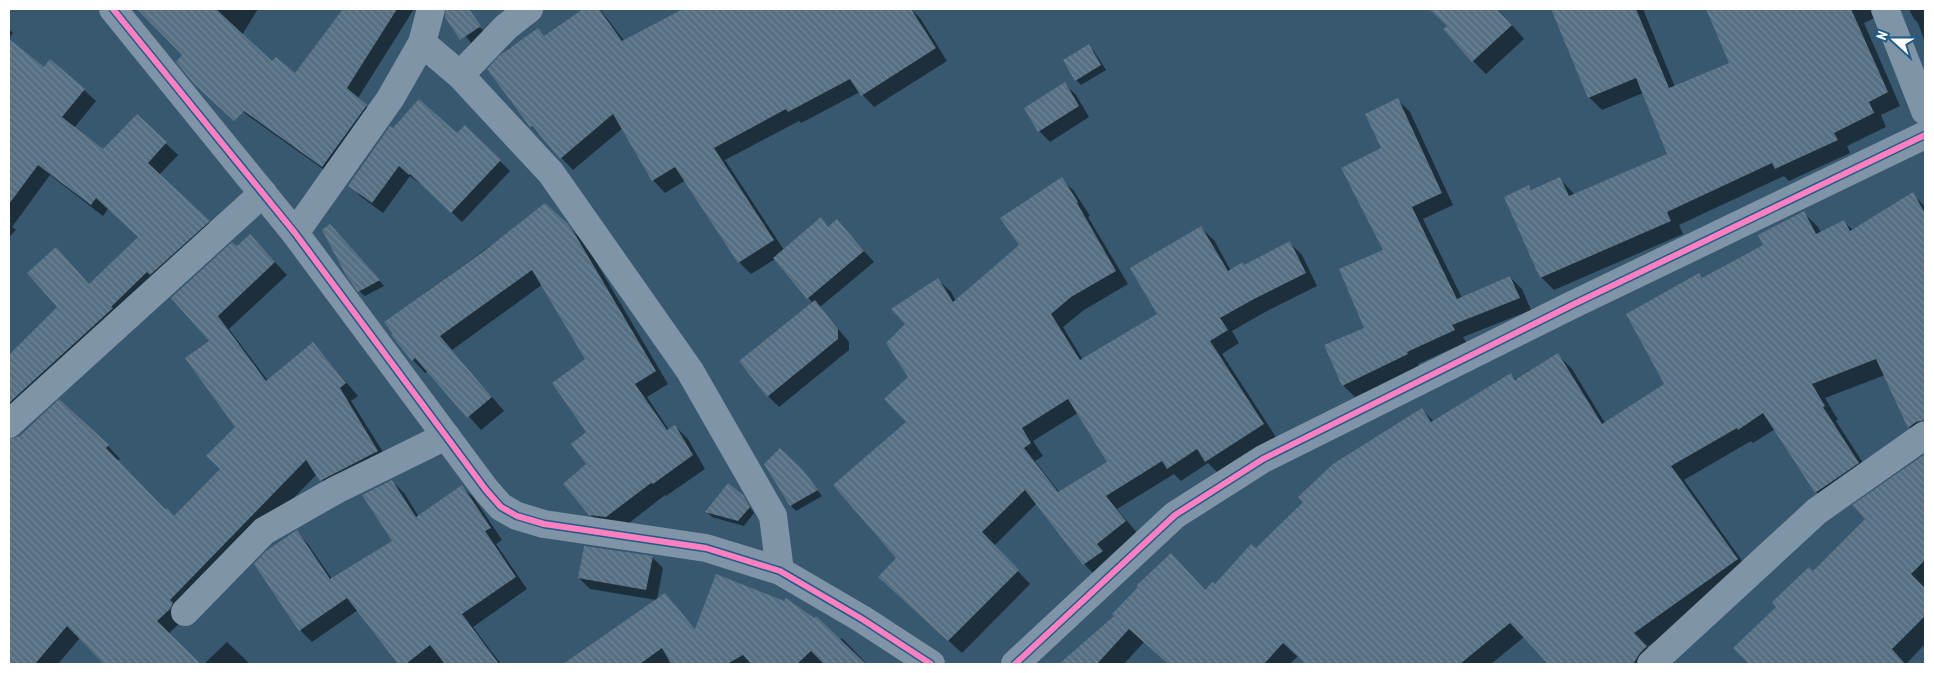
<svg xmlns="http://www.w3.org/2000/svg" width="1934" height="673" viewBox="0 0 1934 673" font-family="'PT Sans Narrow',sans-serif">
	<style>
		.shadow { fill: #0007; fill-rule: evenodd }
		.building { fill: url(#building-back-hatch); fill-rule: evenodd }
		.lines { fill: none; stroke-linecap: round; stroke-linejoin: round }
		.minor { stroke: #7f94a6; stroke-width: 28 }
		.cycleway-casing { stroke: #215b87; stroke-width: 9 }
		.cycleway { stroke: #ff80c0; stroke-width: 6 }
	</style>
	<defs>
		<pattern id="building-back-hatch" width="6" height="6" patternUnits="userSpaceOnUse" patternTransform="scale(1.25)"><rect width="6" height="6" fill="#566f83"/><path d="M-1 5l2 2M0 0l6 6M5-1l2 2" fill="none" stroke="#6f8596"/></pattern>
	</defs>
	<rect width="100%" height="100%" fill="#385870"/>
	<g class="shadow">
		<polygon points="152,9 258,9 242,35 184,55 156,12"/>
		<polygon points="344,9 414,9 358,98 377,117 334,177 247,115 236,104 273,63 295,75"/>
		<polygon points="447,9 450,9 482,29 487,35 475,48 447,12"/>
		<polygon points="585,9 600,9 625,42 686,9 873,9 834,53 903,9 911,9 920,18 947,61 874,107 860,92 801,123 799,121 725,160 784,250 821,219 829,228 837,221 874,262 820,307 849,342 849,350 779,407 768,396 813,303 775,259 751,274 739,262 686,180 665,193 653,180 623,128 573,170 531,126 489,69 510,47 543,68 538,42"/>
		<polygon points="1430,9 1498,9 1524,39 1486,74 1473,61 1448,26"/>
		<polygon points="1564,9 1643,9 1675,87 1731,64 1707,9 1890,9 1885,13 1864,23 1900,106 1881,115 1886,127 1847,146 1850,153 1789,181 1784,176 1679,225 1683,234 1554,290 1541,277 1505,197 1529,187 1533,191 1560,179 1575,195 1669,155 1643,93 1602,110 1589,97 1554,13"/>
		<polygon points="1909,9 1925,9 1925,42 1918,23 1914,19"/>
		<polygon points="9,29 13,33 9,38"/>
		<polygon points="9,40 44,69 84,90 96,101 74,128 103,151 137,116 178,155 159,175 220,233 9,426 9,356 59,307 90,285 139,237 108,209 103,216 50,175 12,227 16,230 9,237"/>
		<polygon points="1089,45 1094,51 1106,70 1081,85 1076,80"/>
		<polygon points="1065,84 1076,95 1089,117 1050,142 1039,131 1026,109"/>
		<polygon points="1398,100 1410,112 1453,205 1423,219 1462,298 1510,277 1522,289 1531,310 1463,337 1466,342 1418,364 1420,367 1355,397 1343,385 1365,329 1385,251 1383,148"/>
		<polygon points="465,127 510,171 462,222 421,183 420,184 410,176 383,213 360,196 349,185 393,130 457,135"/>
		<path d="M1061,179L1074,191L1090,216L1088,217L1128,284L1084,310L1063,327L1083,360L1159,314L1201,228L1214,240L1231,271L1245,266L1290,243L1302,255L1317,286L1267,311L1232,331L1239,343L1222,354L1276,437L1219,474L1208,463L1181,481L1174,474L1117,509L1138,534L1109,557L1114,564L1097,577L1084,564L1037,503L994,546L1030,584L962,653L893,590L897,558L908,423L909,377L907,324L938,280L951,292L956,301L1021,245ZM1078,413L1108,463L1060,493L1035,461L1043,456L1033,441Z"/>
		<polygon points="1913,194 1925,207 1925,440 1923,441 1909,427 1885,375 1825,398 1838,420 1836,421 1872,477 1830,506 1816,492 1775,429 1753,443 1751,441 1684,480 1751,573 1647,647 1660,661 1657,664 1544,664 1547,662 1524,637 1491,664 1359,664 1350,654 1341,664 1307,664 1298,656 1290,664 1168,664 1144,642 1124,664 1061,664 1116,616 1205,591 1215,586 1422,409 1434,422 1511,375 1517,380 1558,355 1572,369 1605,423 1666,384 1699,274 1703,279 1765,245 1804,213 1818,227 1821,233 1844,222 1853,230"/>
		<polygon points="567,225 580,238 589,250 668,384 647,397 669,430 675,426 688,439 705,469 666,496 665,495 620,530 603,527 590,514 587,359 543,284 452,350 504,411 481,430 428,371 425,373 413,360 392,336 395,334 386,321 508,233"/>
		<polygon points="336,231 384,286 365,296 359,291"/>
		<polygon points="237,248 262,248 287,275 229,329 268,381 313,344 358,396 351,401 390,463 333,493 317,474 182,613 182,621 168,634 186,651 173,664 105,664 80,638 58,664 24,664 18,660 14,664 11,664 9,662 9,440 108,446 120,459 117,461 166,511 175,518 221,469 237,427 210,341"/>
		<polygon points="1925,455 1925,644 1906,664 1751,664 1735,648 1866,519 1854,506"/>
		<polygon points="766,464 808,478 822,496 796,511 791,506"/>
		<polygon points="392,481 404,493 419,517 462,487 474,498 502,540 496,544 527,589 473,627 501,664 400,664 358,610 312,642 300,630 255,564 297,532 308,544 332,579 393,542"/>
		<polygon points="742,496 754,513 744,526 712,517 707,512"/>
		<polygon points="652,557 663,568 657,600 665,595 696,630 839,640 842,638 867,664 571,664 569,661 656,600 590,589 579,578"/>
		<polygon points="227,642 250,664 204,664"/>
	</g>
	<g class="building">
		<polygon points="137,9 216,9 272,61 276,57 295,73 343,9 397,9 347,88 367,105 322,167 244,111 234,121 195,85 176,62 182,55"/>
		<polygon points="446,9 469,9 481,26 460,40 445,17"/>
		<polygon points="583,9 599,9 622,41 683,9 911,9 936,48 861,96 850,79 788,112 786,109 714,148 774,240 738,263 675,167 652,181 613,114 560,159 532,126 530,127 487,69 499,56 538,28 544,36"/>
		<polygon points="1429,9 1497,9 1512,25 1472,62 1443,29 1447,26"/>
		<polygon points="1551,9 1636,9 1669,88 1729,63 1706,9 1851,9 1888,92 1869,102 1874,113 1834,133 1838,140 1775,169 1772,163 1667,212 1671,221 1540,278 1504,197 1529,185 1531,190 1560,177 1569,196 1667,154 1636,78 1588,98"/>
		<polygon points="9,39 44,67 50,59 85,89 62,117 103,149 137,114 167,142 148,163 210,221 150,275 147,272 111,307 113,308 9,403 9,355 57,307 27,273 56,247 89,284 138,237 96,198 91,205 38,165 9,204"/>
		<polygon points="1089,44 1101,65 1075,81 1063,60"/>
		<polygon points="1065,82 1079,106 1038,132 1024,108"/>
		<polygon points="1398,98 1442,193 1412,207 1457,299 1510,276 1520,298 1452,325 1455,330 1407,352 1408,354 1342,386 1324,345 1364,328 1339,269 1383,250 1341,168 1381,148 1365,114"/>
		<polygon points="419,99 457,133 465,125 501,160 451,213 410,174 409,175 399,166 372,203 348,186 390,126 393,128"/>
		<path d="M1062,177L1078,202L1077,203L1116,271L1071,297L1051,314L1080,360L1157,314L1130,268L1201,226L1228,271L1243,262L1244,265L1290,241L1306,273L1254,299L1220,318L1228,330L1210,341L1264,424L1205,462L1197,449L1167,469L1162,461L1106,496L1126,521L1097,544L1103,551L1083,565L1025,490L982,532L1019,570L948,641L878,577L896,558L833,485L906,422L884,399L908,377L886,343L905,324L891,309L938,278L953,302L1019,245L1000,218ZM1068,399L1107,462L1058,492L1024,448L1031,443L1022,428Z"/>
		<polygon points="1913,192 1925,213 1925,420 1916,422 1908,428 1876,359 1812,384 1825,406 1823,407 1859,463 1815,493 1763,413 1738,430 1737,428 1671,466 1738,559 1634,633 1647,646 1640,653 1633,664 1548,664 1510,623 1460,664 1306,664 1283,643 1264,664 1168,664 1129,629 1097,664 1059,664 1114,616 1112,614 1138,587 1136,586 1171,553 1205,590 1212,582 1215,584 1251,544 1256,548 1303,502 1298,497 1333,464 1422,408 1431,422 1511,373 1515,380 1558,353 1602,424 1664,384 1626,314 1699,273 1702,278 1763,245 1758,235 1804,211 1816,234 1844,220 1850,231"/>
		<polygon points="545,203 568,224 576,236 656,371 635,384 667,430 675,425 693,455 653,484 651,483 606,517 589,515 563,484 586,464 571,444 586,432 552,383 585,359 532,270 440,336 492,397 467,418 415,358 412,361 391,335 393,334 384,322 484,251"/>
		<polygon points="821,217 828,227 837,219 864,251 807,299 773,258"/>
		<polygon points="330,224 380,280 358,292 347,277 322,230"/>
		<polygon points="250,234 275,262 218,316 266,381 313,342 346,383 340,388 378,451 320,481 306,460 170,600 173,603 170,609 157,621 201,664 104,664 67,626 35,664 9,664 9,439 20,436 59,399 109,445 106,448 165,509 167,508 174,516 220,469 206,456 235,427 185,358 209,341 171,298 232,242 237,246"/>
		<polygon points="815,300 838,329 838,339 767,397 739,361"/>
		<polygon points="780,448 803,470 818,490 790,506 764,464"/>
		<polygon points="1925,454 1925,560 1911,574 1925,588 1925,616 1892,649 1905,664 1749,664 1733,648 1776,607 1772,602 1809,567 1813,571 1865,519 1852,505"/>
		<polygon points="392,480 416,517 462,485 491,528 485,531 516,577 462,614 499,664 445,664 430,645 406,664 398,664 347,598 299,631 254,564 266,551 297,530 330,579 392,541 362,495"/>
		<polygon points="728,483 743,495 750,507 738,521 705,512"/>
		<polygon points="584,546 653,556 646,590 578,578"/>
		<polygon points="716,574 784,601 786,598 814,618 816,616 866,664 824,664 811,651 797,664 751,664 743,655 727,664 671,664 662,648 640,664 563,664 665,593 695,629"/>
	</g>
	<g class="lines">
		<g class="minor">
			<polyline points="113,9 295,233 486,490 501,507 517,516 544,524 706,548 780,571 862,619 931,664"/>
			<polyline points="1885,9 1925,111"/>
			<polyline points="422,43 460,75 551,173 690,371 773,516 780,571"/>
			<polyline points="460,75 506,27 529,9"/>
			<polyline points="295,233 390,99 422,43 431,9"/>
			<polyline points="9,424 263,193"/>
			<polyline points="185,612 264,531 336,490 446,436"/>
			<polyline points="1015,664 1175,515 1263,459 1572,305 1925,135"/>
			<polyline points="1651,664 1817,511 1925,435"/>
		</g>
		<defs>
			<g id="cycleway">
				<polyline points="113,9 295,233 486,490 501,507 517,516 544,524 706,548 780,571 862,619 931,664"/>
				<polyline points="1015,664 1175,515 1263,459 1572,305 1925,135"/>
			</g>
		</defs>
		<use href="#cycleway" class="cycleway-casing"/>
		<use href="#cycleway" class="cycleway"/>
	</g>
	<rect width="1934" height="673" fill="none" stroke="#ffffff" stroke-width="20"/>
	<g transform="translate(1894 40) rotate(291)" stroke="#215b87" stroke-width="4" paint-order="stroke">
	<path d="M0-4L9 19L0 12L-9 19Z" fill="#ffffff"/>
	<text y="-8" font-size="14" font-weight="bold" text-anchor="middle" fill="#ffffff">N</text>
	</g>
</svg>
